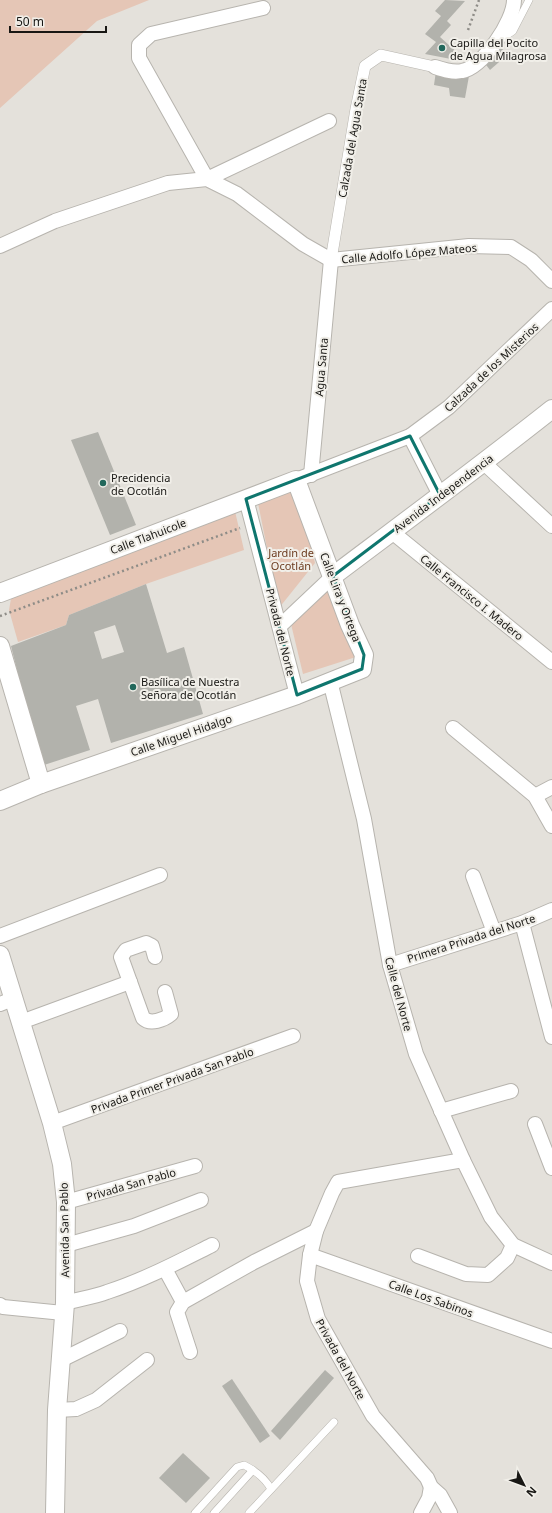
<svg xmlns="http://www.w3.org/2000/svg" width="552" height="1513" viewBox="0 0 552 1513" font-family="'Noto Sans',sans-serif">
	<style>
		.green { fill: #e5c6b6 }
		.building { fill: #b2b2ac; fill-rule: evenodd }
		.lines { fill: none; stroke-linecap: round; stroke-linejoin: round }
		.service-casing { stroke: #b7b4ae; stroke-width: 8 }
		.pedestrian-casing { stroke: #b7b4ae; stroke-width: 12 }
		.minor-casing { stroke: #b7b4ae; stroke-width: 16 }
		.tertiary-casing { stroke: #b7b4ae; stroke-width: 20 }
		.path { stroke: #8e8c87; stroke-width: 2.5; stroke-dasharray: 2 3; stroke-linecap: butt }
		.service { stroke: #fff; stroke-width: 7 }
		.pedestrian { stroke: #fff; stroke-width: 11 }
		.minor { stroke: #fff; stroke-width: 14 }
		.tertiary { stroke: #fff; stroke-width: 18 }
		.marked { fill: none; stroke: #0f766e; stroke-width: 3; stroke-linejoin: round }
		.poi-dot { fill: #22685c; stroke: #f1efe9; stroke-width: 1.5 }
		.labels { text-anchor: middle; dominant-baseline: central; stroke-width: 4; stroke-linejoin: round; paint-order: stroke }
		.poi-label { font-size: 11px; fill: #181714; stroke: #f1efe9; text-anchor: start }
		.street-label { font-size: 11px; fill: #181714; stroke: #f1efe9 }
		.park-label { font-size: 11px; fill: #6c3b1f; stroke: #f1efe9 }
	</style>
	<rect width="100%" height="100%" fill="#e4e1db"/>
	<g class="green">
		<polygon points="0,0 149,0 97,21 0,108"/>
		<polygon points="295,482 315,563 279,608 257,498"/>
		<polygon points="234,507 244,550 146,584 69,615 66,625 18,642 9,610 12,593"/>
		<polygon points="332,586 356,657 303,674 291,624"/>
	</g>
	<g class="building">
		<polygon points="445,0 465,1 447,21 451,25 440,37 460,55 451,59 425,54 436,42 425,34 441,16 435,11"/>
		<polygon points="500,46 507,55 490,70 483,61"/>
		<polygon points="436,71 456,76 469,76 465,98 450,96 449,88 434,85"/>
		<polygon points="98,432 136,525 110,535 71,440"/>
		<path d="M146,584L167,653L184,647L203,714L111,743L98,699L76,706L90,750L41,766L11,646L66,625L69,615ZM115,625L124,652L102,659L94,632Z"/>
		<polygon points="325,1370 334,1378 280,1440 271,1431"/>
		<polygon points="232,1379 270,1436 260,1443 222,1386"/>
		<polygon points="183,1453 210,1478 186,1503 159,1478"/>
	</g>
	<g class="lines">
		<defs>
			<g id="service">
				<polyline points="500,40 513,31 529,0"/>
				<path d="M195,1513L237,1467L244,1465C256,1471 265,1478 271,1489"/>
				<polyline points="214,1513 253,1470"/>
				<polyline points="249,1513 334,1422"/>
			</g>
			<polyline id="pedestrian" points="331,260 356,109 365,66 381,55 435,67"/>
			<g id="minor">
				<polyline points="263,8 151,34 139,45 139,58 207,179 329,121"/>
				<path d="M435,67C444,70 453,73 462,71C483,67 514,21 514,0"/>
				<polyline points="0,246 55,221 168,183 207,179 237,194 303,244 331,260 469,246 511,247 531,260 552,281"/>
				<polyline points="410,436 440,495"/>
				<polyline points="484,463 552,526"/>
				<polyline points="311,475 331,260"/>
				<polyline points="296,480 410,436 449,407 552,309"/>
				<polyline points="246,499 297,695"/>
				<polyline points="392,532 552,662"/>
				<polyline points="280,626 333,576"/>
				<polyline points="330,681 364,819 390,965 416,1054 463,1160 491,1217 513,1245 552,1263"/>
				<polyline points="453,728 535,796 552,826"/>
				<polyline points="535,796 552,787"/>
				<polyline points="473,876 494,932"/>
				<polyline points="522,923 552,1037"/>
				<polyline points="0,936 160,875"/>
				<path d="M155,957L152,946L146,943L126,950L121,957L143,1018C150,1025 164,1020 171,1014L165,992"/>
				<polyline points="390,965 522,923 552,910"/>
				<polyline points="0,1004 15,998"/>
				<polyline points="21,1022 130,982"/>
				<polyline points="441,1111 511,1091"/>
				<polyline points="52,1123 293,1036"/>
				<polyline points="535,1124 552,1168"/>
				<polyline points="66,1202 195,1166"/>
				<polyline points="66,1245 134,1226 201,1200"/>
				<polyline points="310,1255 552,1341"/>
				<polyline points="418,1256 466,1274 488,1275 507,1258 513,1245"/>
				<polyline points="165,1269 183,1302"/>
				<path d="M65,1303C79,1299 94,1297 107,1292C144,1280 178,1262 212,1245"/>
				<polyline points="0,1305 3,1307 63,1313"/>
				<polyline points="190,1352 177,1312 183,1302 254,1262 316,1231"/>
				<polyline points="59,1361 120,1331"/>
				<polyline points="57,1410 76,1409 96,1400 147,1360"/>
				<polyline points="421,1513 429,1498 431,1487"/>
				<polyline points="450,1513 440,1495 431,1487 427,1478 373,1416 318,1319 307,1281 310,1255 316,1231 332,1193 338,1182 463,1160"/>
			</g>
			<g id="tertiary">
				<path d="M333,576C406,521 480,466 552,409"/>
				<polyline points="0,593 296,480 350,625 364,655 362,669 297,695 41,784 0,801"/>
				<polyline points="0,646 41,784"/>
				<polyline points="0,955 52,1123 62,1164 66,1202 65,1303 57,1410 55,1513"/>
			</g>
		</defs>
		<use href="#service" class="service-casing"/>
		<use href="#pedestrian" class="pedestrian-casing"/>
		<use href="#minor" class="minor-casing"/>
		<use href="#tertiary" class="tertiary-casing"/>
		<g class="path">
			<polyline points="468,30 479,0"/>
			<polyline points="0,616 240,528"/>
		</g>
		<use href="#service" class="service"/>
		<use href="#pedestrian" class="pedestrian"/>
		<use href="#minor" class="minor"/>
		<use href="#tertiary" class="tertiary"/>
	</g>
	<path class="marked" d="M410,436L440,495L333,576L364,655L362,669L297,695L246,499Z"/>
	<g class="poi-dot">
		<circle cx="442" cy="48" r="4"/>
		<circle cx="103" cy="483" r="4"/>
		<circle cx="133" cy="687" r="4"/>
	</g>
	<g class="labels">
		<g class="poi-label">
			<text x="450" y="42">Capilla del Pocito<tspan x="450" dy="13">de Agua Milagrosa</tspan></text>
			<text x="111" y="477">Precidencia<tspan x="111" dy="13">de Ocotlán</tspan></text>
			<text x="141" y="681">Basílica de Nuestra<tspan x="141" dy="13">Señora de Ocotlán</tspan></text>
		</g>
		<g class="street-label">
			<text transform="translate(352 138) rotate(-80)">Calzada del Agua Santa</text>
			<text transform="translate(409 253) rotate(-5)">Calle Adolfo López Mateos</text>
			<text transform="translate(321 367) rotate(-85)">Agua Santa</text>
			<text transform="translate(491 367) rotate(-43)">Calzada de los Misterios</text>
			<text transform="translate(443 493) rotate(-37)">Avenida Independencia</text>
			<text transform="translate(148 536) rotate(-21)">Calle Tlahuicole</text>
			<text transform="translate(341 597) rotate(69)">Calle Lira y Ortega</text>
			<text transform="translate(472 597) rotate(39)">Calle Francisco I. Madero</text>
			<text transform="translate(281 632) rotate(76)">Privada del Norte</text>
			<text transform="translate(181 735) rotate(-19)">Calle Miguel Hidalgo</text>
			<text transform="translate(471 938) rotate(-18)">Primera Privada del Norte</text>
			<text transform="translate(399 994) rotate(75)">Calle del Norte</text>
			<text transform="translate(172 1080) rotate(-20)">Privada Primer Privada San Pablo</text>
			<text transform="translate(131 1184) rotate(-16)">Privada San Pablo</text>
			<text transform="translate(64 1230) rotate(-91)">Avenida San Pablo</text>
			<text transform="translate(431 1298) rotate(20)">Calle Los Sabinos</text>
			<text transform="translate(341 1359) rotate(61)">Privada del Norte</text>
		</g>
		<g class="park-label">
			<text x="291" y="552">Jardín de<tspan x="291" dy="13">Ocotlán</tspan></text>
		</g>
	</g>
	<g transform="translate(524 1485) rotate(132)" stroke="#f1efe9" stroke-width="3" paint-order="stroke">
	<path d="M0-3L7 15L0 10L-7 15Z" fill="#181714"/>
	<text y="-6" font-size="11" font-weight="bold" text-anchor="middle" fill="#181714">N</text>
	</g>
	<path d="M10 26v6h96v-6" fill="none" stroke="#181714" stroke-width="2"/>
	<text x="16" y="26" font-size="12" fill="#181714" stroke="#f1efe9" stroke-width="3" paint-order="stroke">50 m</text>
</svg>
